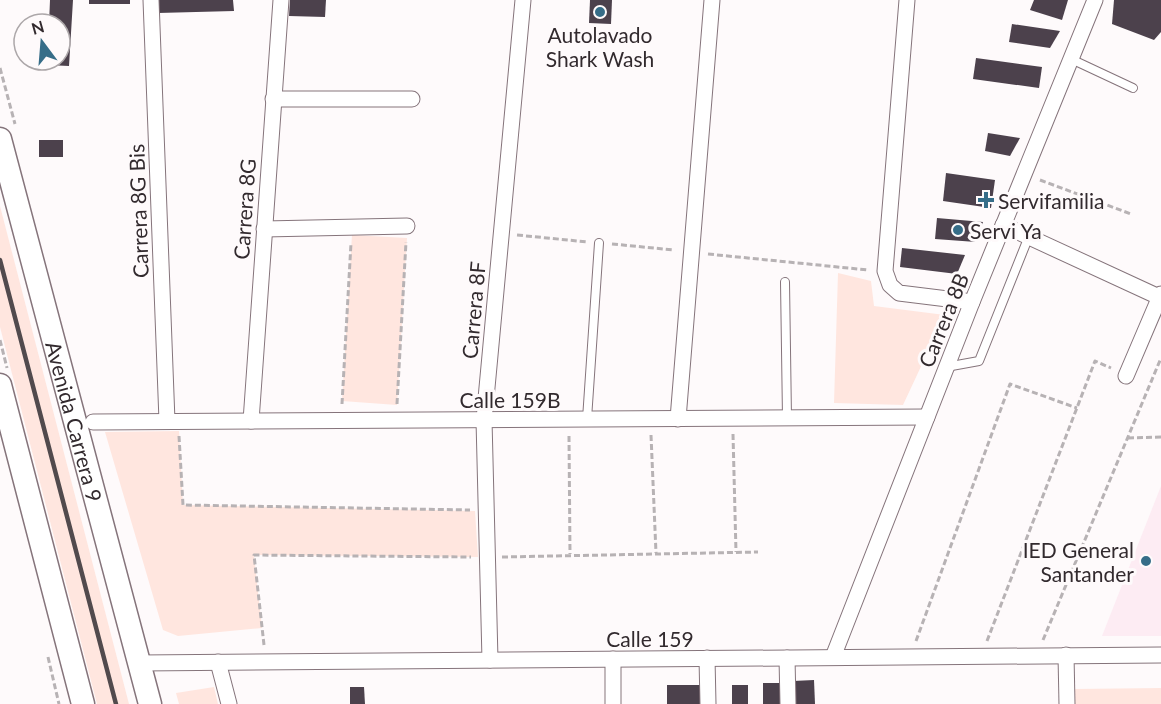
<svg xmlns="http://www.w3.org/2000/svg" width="1161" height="704" viewBox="0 0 1161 704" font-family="Lato,sans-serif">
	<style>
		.built { fill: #fdecf3 }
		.green { fill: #ffe6df }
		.building { fill: #4c414c }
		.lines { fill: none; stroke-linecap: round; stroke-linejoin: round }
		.lane-casing { stroke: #85747b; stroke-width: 10 }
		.street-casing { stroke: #85747b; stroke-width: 17 }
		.primary-casing { stroke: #85747b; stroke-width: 25 }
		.path { stroke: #b7b2b4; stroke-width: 3; stroke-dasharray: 6 3; stroke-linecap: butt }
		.lane { stroke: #fff; stroke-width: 8 }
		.street { stroke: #fff; stroke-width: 15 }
		.primary { stroke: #fff; stroke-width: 22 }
		.rail { stroke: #514a4d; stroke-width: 4.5 }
		.poi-dot { fill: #366d88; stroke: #fefafb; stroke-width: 2 }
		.labels { text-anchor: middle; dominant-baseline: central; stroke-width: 6; stroke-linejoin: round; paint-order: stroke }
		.poi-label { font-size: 21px; fill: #322a2e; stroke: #fefafb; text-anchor: start }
		.street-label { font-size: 21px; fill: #322a2e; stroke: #fefafb }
	</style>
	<rect width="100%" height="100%" fill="#fefafb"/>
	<polygon class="built" points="1161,486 1161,636 1102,636"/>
	<g class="green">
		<polygon points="0,206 129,704 97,704 0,327"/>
		<polygon points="352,235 407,238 397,405 342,401"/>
		<polygon points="838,273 871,281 874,306 945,315 903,405 834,403"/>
		<polygon points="179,431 183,505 475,511 478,557 254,555 262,628 178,636 163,630 105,432"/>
		<polygon points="214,687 218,704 179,704 176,693"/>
		<polygon points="1161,688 1161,704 1074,704 1074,689"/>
	</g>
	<g class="building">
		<polygon points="50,0 73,0 69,66 47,65 47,60 60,60 60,24 49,24"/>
		<rect x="89" y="0" width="41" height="4"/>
		<polygon points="157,0 233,0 234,11 158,13"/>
		<polygon points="290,0 326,0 325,17 289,16"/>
		<polygon points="590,0 612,0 611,24 589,23"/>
		<polygon points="1034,0 1068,0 1062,20 1030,10"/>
		<polygon points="1114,0 1161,0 1161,32 1154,40 1112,24"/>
		<polygon points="1012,24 1060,31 1050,48 1009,42"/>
		<polygon points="976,58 1042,67 1039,88 973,79"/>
		<polygon points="988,133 1020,138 1010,156 985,151"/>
		<rect x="39" y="140" width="24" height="17"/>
		<polygon points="946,173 995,180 991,208 943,201"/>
		<polygon points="937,218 983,222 976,242 935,239"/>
		<polygon points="902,248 965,255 957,274 900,267"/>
		<polygon points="814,680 815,704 794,704 793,681"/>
		<rect x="763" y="683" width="19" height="21"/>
		<rect x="667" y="685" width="33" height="19"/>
		<rect x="732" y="685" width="16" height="19"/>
		<polygon points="350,687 364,687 365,704 350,704"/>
	</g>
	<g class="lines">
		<defs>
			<g id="lane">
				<polyline points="1071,59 1133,88"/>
				<polyline points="785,282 787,418"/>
				<polyline points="946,367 979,361 1029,236"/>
				<polyline points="587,419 599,243"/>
			</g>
			<g id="street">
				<polyline points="151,0 167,421"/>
				<polyline points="907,0 885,271 890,285 899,293 972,302"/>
				<polyline points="273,99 412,99"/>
				<polyline points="1003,225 1159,297"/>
				<polyline points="264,229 407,226"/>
				<polyline points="1126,376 1161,294"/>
				<polyline points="678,419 712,0"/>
				<polyline points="251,421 281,0"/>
				<polyline points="93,422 927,417"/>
				<polyline points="1066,655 1067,704"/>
				<polyline points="833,657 972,302 1095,0"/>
				<polyline points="707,658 708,704"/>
				<polyline points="787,658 788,704"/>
				<polyline points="490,660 484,420 523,0"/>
				<polyline points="218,662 229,704"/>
				<polyline points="140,663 1161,655"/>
				<polyline points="613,704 613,659"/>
			</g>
			<g id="primary">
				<path id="s1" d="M0,139L150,704"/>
				<polyline points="0,385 83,704"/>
			</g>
		</defs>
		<use href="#lane" class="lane-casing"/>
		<use href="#street" class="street-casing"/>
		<use href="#primary" class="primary-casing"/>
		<g class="path">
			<polyline points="0,68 15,124"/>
			<polyline points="1040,180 1131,214"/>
			<polyline points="517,235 588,242"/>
			<polyline points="612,244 674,250"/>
			<polyline points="708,254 868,270"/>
			<polyline points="0,340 7,368"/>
			<polyline points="342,404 351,243"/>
			<polyline points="397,404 406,242"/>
			<polyline points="733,434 736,552"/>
			<polyline points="651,435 656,553"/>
			<polyline points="179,436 183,505 470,510"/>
			<polyline points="569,436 570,554"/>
			<polyline points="1128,438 1161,437"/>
			<polyline points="502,557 758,552"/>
			<polyline points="1043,640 1161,358"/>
			<polyline points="916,641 1010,384 1077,408"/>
			<polyline points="987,641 1095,361 1111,368"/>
			<polyline points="264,645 254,555 471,557"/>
			<polyline points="48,657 59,704"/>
		</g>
		<use href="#lane" class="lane"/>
		<use href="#street" class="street"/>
		<use href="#primary" class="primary"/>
		<polyline class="rail" points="0,260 116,704"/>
	</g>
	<g class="poi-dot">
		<circle cx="600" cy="12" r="6"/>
		<path d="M983 191h6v6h6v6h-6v6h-6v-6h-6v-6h6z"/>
		<circle cx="958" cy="230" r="6"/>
		<circle cx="1146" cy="561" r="6"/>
	</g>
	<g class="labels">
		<g class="poi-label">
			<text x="600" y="34" text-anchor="middle">Autolavado<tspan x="600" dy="24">Shark Wash</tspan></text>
			<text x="998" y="200">Servifamilia</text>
			<text x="970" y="230">Servi Ya</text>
			<text x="1134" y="549" text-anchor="end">IED General<tspan x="1134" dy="24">Santander</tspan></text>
		</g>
		<g class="street-label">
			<text transform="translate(244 209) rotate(-86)">Carrera 8G</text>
			<text transform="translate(138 211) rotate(-92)">Carrera 8G Bis</text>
			<text transform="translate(473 310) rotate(-85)">Carrera 8F</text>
			<text transform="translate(943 320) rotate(-68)">Carrera 8B</text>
			<text x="510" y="399">Calle 159B</text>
			<text stroke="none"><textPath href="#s1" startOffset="292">Avenida Carrera 9</textPath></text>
			<text x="650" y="638">Calle 159</text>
		</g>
	</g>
	<g transform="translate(42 42) rotate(344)"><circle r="28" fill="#fefafb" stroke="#aca7a9" stroke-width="1.5"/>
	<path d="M0-4.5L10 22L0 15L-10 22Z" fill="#366d88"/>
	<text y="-9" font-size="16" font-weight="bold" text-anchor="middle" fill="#322a2e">N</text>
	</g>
</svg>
